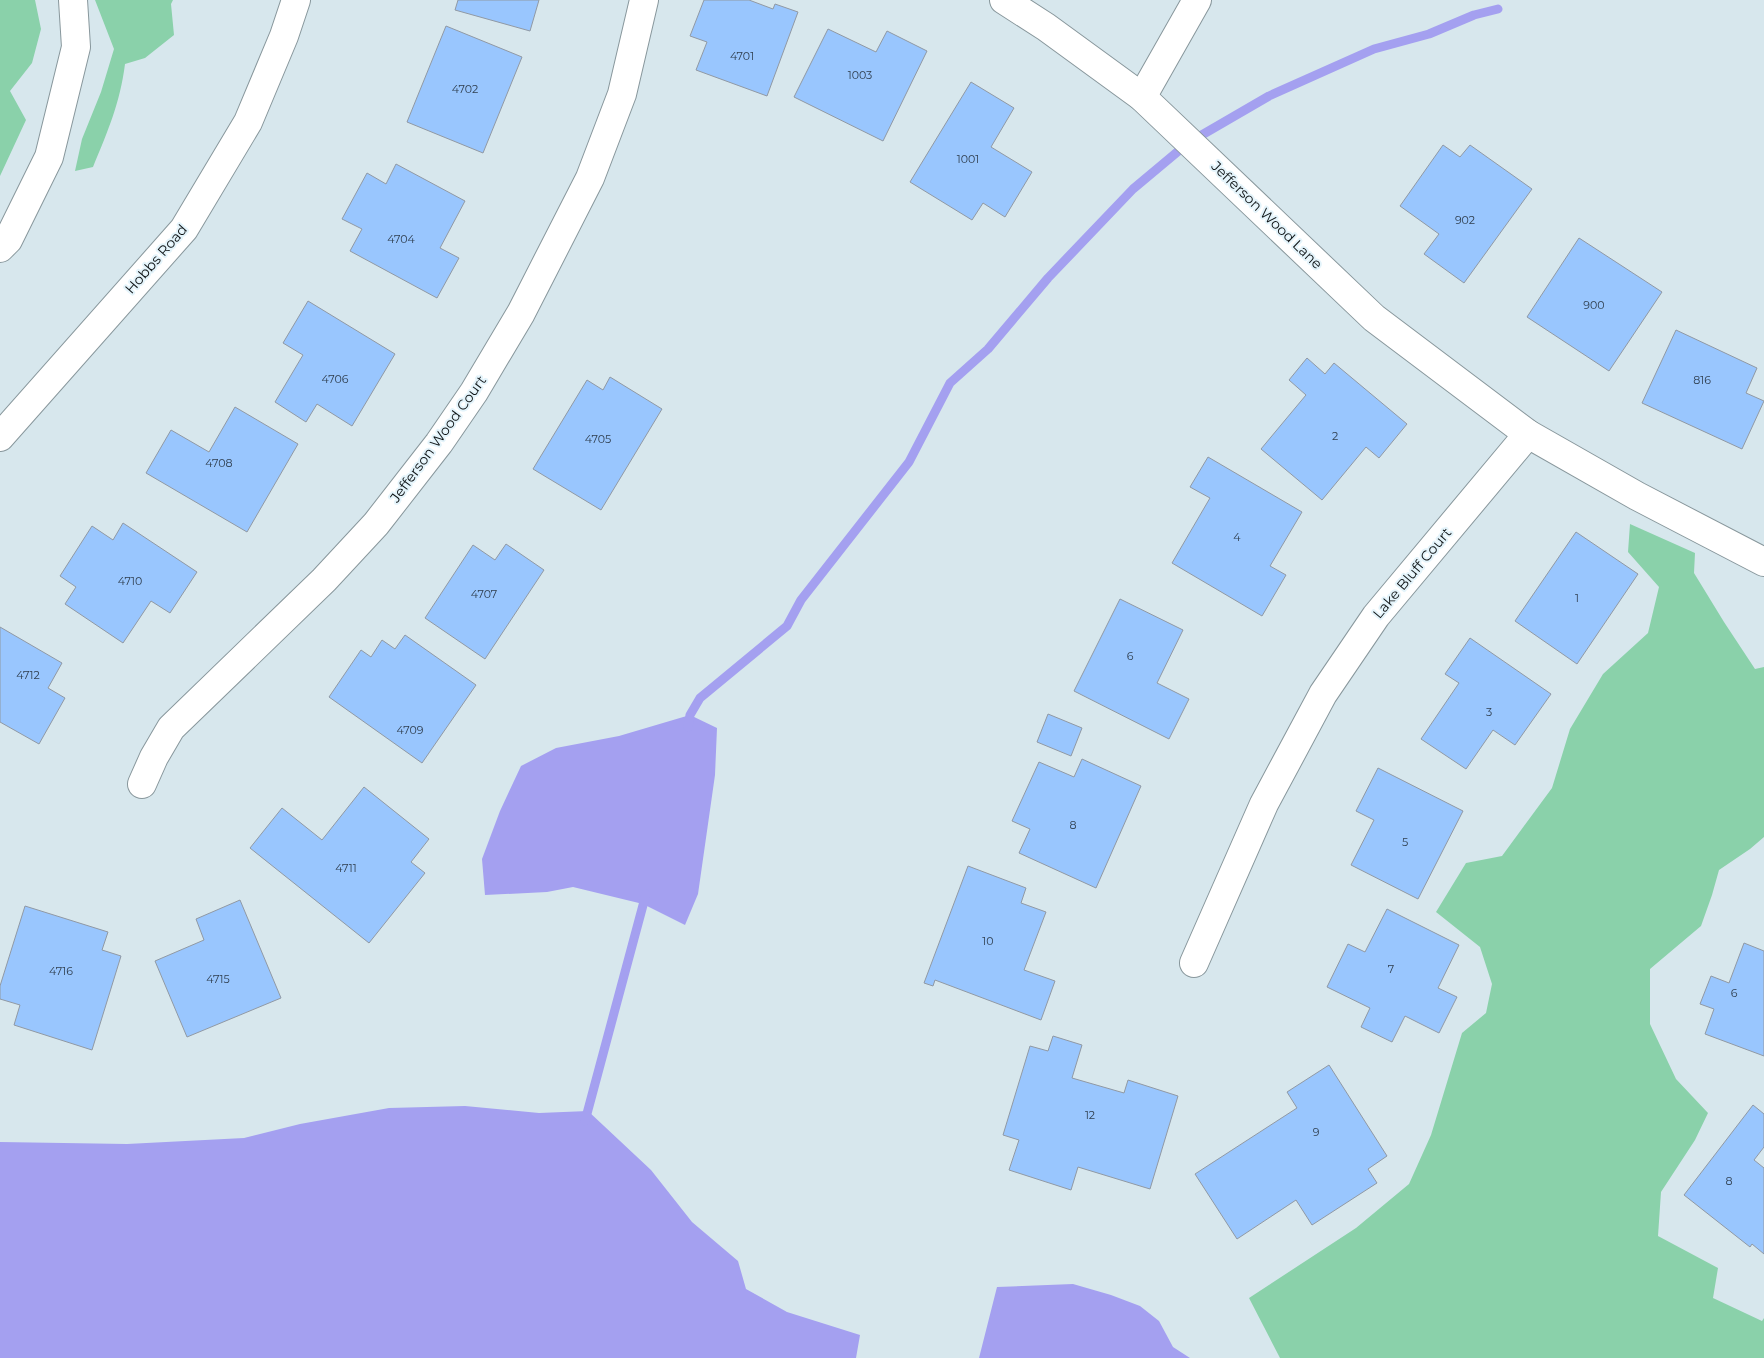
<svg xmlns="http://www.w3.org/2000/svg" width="1764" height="1358" viewBox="0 0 1764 1358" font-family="Montserrat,sans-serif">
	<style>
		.green { fill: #8ad1aa }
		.water { fill: #a4a0f0 }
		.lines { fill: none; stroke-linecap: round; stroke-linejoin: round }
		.stream { stroke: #a4a0f0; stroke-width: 9 }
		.building { fill: #99c6fe; stroke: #9099a4 }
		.minor-casing { stroke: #88979c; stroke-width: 30 }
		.tertiary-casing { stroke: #88979c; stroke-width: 30 }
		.minor { stroke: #fff; stroke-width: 28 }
		.tertiary { stroke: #fff; stroke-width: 28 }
		.labels { text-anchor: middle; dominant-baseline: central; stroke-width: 4; stroke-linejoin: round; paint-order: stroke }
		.number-label { font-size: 11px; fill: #2f3e4e }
		.street-label { font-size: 14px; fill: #0c1113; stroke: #e4f4fb }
	</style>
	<rect width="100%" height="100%" fill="#d7e7ed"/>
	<g class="green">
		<polygon points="0,0 35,0 41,29 32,63 10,91 26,120 0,176"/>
		<path d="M95,0H173L171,4L174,35L145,58L125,64C120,103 108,131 93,167L75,171L82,139L101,92L114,49Z"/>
		<polygon points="1630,524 1695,553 1694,573 1724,622 1755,669 1764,667 1764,837 1750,849 1719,870 1712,895 1701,926 1650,969 1650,1024 1676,1079 1708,1113 1695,1140 1661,1192 1658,1236 1718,1268 1713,1298 1762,1321 1764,1318 1764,1358 1280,1358 1249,1298 1356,1228 1409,1184 1431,1135 1462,1033 1486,1013 1492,984 1480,947 1436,912 1466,863 1502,856 1552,788 1570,729 1603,674 1648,633 1659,587 1628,552"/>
	</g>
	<g class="water">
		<polygon points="690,715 717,728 715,775 698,894 685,925 643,904 573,887 547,892 485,895 482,859 500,811 521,766 556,748 619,736"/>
		<polygon points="465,1106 539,1113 588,1111 651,1170 692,1222 738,1261 746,1289 787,1312 860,1335 856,1358 0,1358 0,1142 127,1144 244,1138 300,1124 389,1108"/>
		<polygon points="1073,1284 1111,1295 1140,1306 1159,1321 1173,1347 1190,1358 979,1358 997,1287"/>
	</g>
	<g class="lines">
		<g class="stream">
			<polyline points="688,727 690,715 700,698 787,626 801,600 909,462 950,383 988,349 1048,278 1133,189 1188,143 1269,96 1374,49 1429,34 1474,15 1498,9"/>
			<polyline points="585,1121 646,894"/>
		</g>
	</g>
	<g class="building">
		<polygon points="458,0 539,0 530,31 455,10"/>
		<polygon points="704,0 749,0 773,9 775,4 798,12 767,96 696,70 707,42 690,36"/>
		<polygon points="446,26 522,57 483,153 407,122"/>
		<polygon points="828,29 876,52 887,31 927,51 883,141 794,97"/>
		<polygon points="971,82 1014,108 991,147 1032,172 1005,217 983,203 972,220 910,182"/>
		<polygon points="1443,145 1460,157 1470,145 1532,189 1464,283 1424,254 1439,234 1400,206"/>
		<polygon points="396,164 465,201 440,248 459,258 437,298 350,251 362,229 342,219 367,173 386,184"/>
		<polygon points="1579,238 1662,292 1609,371 1527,317"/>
		<polygon points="308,301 395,354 352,426 317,404 306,422 275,402 303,355 283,343"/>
		<polygon points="1676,330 1757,368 1746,393 1764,401 1742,449 1642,403"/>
		<polygon points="1307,358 1325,374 1334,363 1407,424 1379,458 1366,447 1322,500 1261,449 1306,395 1289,380"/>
		<polygon points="610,377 662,409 601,510 533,469 587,380 603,390"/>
		<polygon points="235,407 298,444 247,532 146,473 171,430 209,452"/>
		<polygon points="1208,457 1302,512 1270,566 1286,575 1262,616 1172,563 1210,498 1190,487"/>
		<polygon points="123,523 197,572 170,613 151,601 123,643 65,604 76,587 60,576 92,526 113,540"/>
		<polygon points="1576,532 1638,574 1577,664 1515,621"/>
		<polygon points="506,544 544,570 485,659 425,618 473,545 495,560"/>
		<polygon points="1120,599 1183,630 1157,683 1189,699 1169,739 1074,691"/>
		<polygon points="0,627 62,663 48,688 65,698 39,744 0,722"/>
		<polygon points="405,635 476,685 422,763 329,697 361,650 371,657 382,640 395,649"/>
		<polygon points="1470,638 1551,694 1515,745 1493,730 1466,769 1421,739 1459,683 1445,674"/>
		<polygon points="1048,714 1082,728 1071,756 1037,742"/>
		<polygon points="1082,759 1141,786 1096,888 1019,853 1030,829 1012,821 1039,762 1074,777"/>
		<polygon points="1378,768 1463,811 1418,899 1351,865 1374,820 1356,811"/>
		<polygon points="364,787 429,839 411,862 425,873 369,943 250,848 282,808 322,840"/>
		<polygon points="968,866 1026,888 1021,903 1046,912 1024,970 1055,981 1041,1020 935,980 933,986 924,983"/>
		<polygon points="240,900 281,998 187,1037 155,961 204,940 196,919"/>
		<polygon points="25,906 108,932 102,950 121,956 92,1050 14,1025 20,1005 0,999 0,986"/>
		<polygon points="1387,909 1459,945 1438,988 1457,997 1439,1033 1405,1016 1392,1042 1361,1027 1370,1008 1327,987 1348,944 1365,952"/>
		<polygon points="1744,943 1764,951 1764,1056 1705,1034 1714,1009 1700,1004 1711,976 1729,983"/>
		<polygon points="1053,1036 1082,1045 1072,1078 1124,1093 1128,1080 1178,1096 1150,1189 1078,1167 1071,1190 1009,1170 1019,1140 1003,1135 1030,1046 1048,1051"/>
		<polygon points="1329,1065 1387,1156 1368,1169 1377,1183 1312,1225 1296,1200 1237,1239 1195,1174 1297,1108 1287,1092"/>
		<polygon points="1753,1105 1764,1114 1764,1147 1754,1160 1764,1168 1764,1254 1752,1244 1750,1247 1684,1195"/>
	</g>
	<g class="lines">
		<defs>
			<g id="minor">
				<polyline points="1004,0 1046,27 1142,97 1374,318 1528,434 1637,496 1764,562"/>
				<polyline points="1142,97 1197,0"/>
				<polyline points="0,248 8,240 49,157 76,47 73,0"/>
				<polyline points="142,784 154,757 171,728 324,580 376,524 439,443 474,392 521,313 590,178 622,94 644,0"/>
				<polyline points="1194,963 1264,804 1323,694 1376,616 1528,434"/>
			</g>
			<polyline id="tertiary" points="0,437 184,229 248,122 284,36 296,0"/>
		</defs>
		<use href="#minor" class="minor-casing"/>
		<use href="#tertiary" class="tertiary-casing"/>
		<use href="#minor" class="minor"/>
		<use href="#tertiary" class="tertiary"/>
	</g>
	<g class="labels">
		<g class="number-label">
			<text x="742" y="56">4701</text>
			<text x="860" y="75">1003</text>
			<text x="465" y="89">4702</text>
			<text x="968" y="159">1001</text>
			<text x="1465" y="220">902</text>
			<text x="401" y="239">4704</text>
			<text x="1594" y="305">900</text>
			<text x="335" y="379">4706</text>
			<text x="1702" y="380">816</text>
			<text x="1335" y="436">2</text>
			<text x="598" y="439">4705</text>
			<text x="219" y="463">4708</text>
			<text x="1237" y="537">4</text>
			<text x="130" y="581">4710</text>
			<text x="484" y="594">4707</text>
			<text x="1577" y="598">1</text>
			<text x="1130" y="656">6</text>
			<text x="28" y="675">4712</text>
			<text x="1489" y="712">3</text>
			<text x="410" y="730">4709</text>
			<text x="1073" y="825">8</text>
			<text x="1405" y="842">5</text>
			<text x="346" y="868">4711</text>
			<text x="988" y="941">10</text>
			<text x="1391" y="969">7</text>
			<text x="61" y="971">4716</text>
			<text x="218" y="979">4715</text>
			<text x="1734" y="993">6</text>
			<text x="1090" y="1115">12</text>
			<text x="1316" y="1132">9</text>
			<text x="1729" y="1181">8</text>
		</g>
		<g class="street-label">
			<text transform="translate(1267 215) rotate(44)">Jefferson Wood Lane</text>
			<text transform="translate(156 259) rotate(-49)">Hobbs Road</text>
			<text transform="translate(438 439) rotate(-54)">Jefferson Wood Court</text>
			<text transform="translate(1412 573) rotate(-50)">Lake Bluff Court</text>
		</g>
	</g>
</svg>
